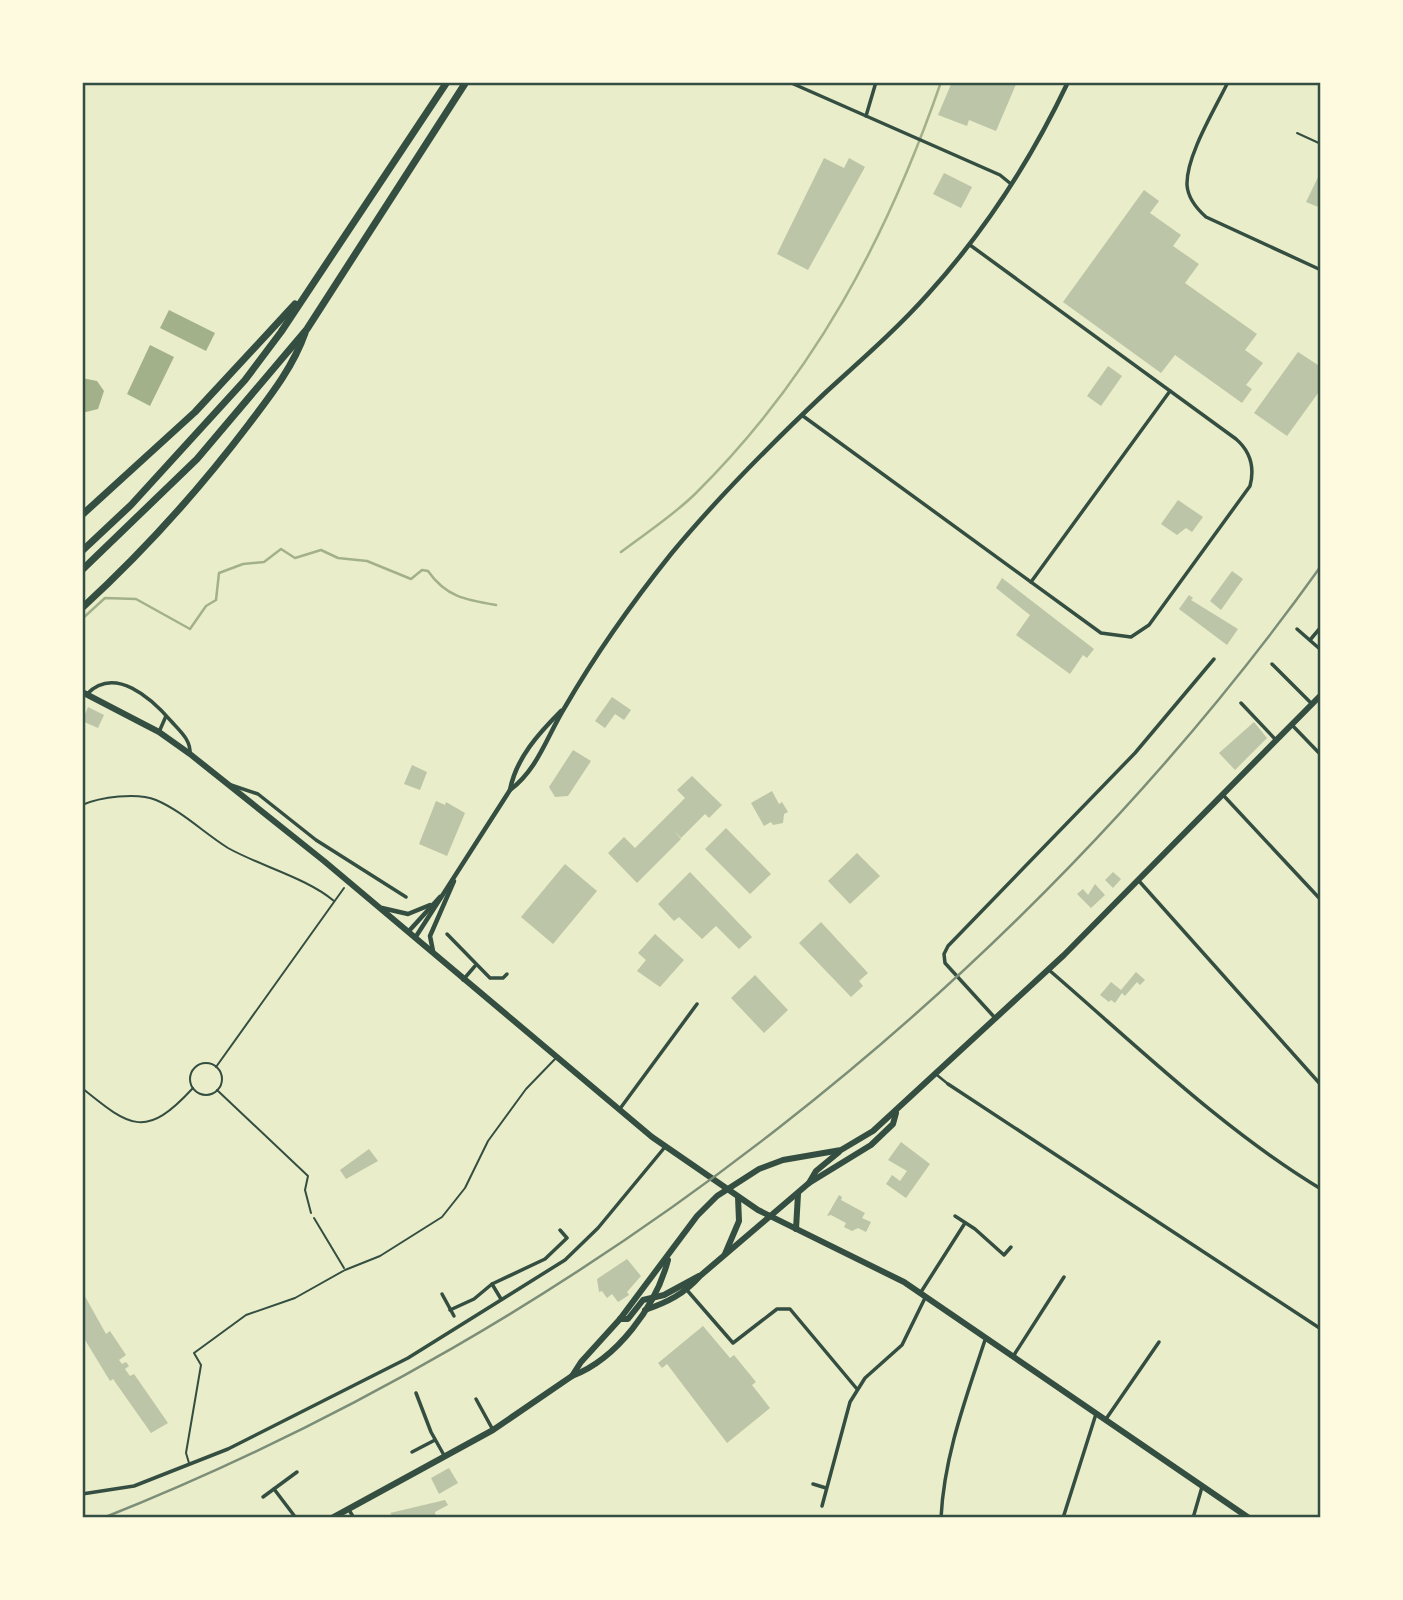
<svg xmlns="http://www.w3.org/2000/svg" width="1403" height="1600" viewBox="0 0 1403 1600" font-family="'Sofia Sans Condensed',sans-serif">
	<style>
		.water { fill: #a3b18a }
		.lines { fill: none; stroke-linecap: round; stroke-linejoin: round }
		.stream { stroke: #a3b18a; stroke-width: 2.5 }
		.building { fill: #bcc5a7 }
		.path { stroke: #344e41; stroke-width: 2 }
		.service { stroke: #344e41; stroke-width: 2 }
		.pedestrian { stroke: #344e41; stroke-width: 2.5 }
		.minor { stroke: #344e41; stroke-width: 3.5 }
		.tertiary { stroke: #344e41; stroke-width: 4.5 }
		.primary { stroke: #344e41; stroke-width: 6 }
		.trunk { stroke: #344e41; stroke-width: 6 }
		.motorway { stroke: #344e41; stroke-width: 7 }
		.rail { stroke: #7c8e77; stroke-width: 2.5 }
		.neatline { fill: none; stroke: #344e41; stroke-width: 2.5 }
	</style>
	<rect width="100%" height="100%" fill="#e9edc9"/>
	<g class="water">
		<polygon points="169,310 215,333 206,351 160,328"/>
		<polygon points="150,345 174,357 150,406 127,394"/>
		<polygon points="82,378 97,381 104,391 98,409 82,413"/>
	</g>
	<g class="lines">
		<g class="stream">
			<path d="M621,552C646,533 674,515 696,493C814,376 887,238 941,82"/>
			<path d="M82,619L105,598L136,599L190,629L206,606L216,600L219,573L243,564L264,562L281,549L295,558L321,550L338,558L367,561L411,579L422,570L428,571C446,597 466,600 496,605"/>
		</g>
	</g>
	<g class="building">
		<polygon points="952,82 1017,82 996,131 969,120 967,126 938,115"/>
		<polygon points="824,158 844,168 849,158 865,167 808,270 777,254"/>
		<polygon points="1321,171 1321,208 1306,202"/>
		<polygon points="944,173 972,187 961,208 933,194"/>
		<polygon points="1144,190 1159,201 1150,213 1181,235 1173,246 1199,264 1185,283 1257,334 1245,350 1263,363 1246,385 1252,389 1242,403 1175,355 1161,373 1063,302"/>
		<polygon points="1298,352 1321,367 1321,389 1287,436 1254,413"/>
		<polygon points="1108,366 1122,376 1101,406 1087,396"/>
		<polygon points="1178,500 1203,517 1192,532 1186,528 1177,535 1161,524"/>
		<polygon points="1232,571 1243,579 1221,610 1210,601"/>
		<polygon points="1002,578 1094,649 1087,658 1083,655 1070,674 1016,635 1030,615 996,588"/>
		<polygon points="1189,595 1193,598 1191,600 1238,629 1227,645 1179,609"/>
		<polygon points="612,697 631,710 624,720 615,714 605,728 595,721"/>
		<polygon points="88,707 104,715 98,728 82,721"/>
		<polygon points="1254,722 1267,738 1235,770 1219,753"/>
		<polygon points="573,750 591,761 568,796 555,797 549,787"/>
		<polygon points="412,765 427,772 420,790 404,784"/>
		<polygon points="692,776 722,805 709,818 705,814 681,838 674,831 681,839 637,883 608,853 624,837 635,848 685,798 677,790"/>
		<polygon points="772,791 779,804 782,802 788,812 784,814 783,823 773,825 771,822 764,826 751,803"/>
		<polygon points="436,801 445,805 446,802 465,813 447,856 419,844"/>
		<polygon points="726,828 771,874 750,894 705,849"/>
		<polygon points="857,853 880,876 850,904 828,881"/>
		<polygon points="565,864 597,891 553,944 521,917"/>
		<polygon points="690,872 752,937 739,949 716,926 702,939 679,917 674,921 658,904"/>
		<polygon points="1113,872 1121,879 1113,888 1105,880"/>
		<polygon points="1095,884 1105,895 1091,908 1077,894 1083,889 1088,895"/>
		<polygon points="821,922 868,973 859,981 863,986 851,997 799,943"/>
		<polygon points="655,934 684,960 660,987 637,971 646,960 638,953"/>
		<polygon points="1136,972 1145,980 1140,985 1137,982 1125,996 1122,993 1115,1003 1111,1000 1109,1002 1100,995 1111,982 1121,990"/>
		<polygon points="755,975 788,1010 764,1033 731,998"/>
		<polygon points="901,1142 930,1164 906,1198 886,1184 892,1175 900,1181 907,1171 888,1160"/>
		<polygon points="369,1149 378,1161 346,1179 340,1170"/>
		<polygon points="839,1195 842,1197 841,1200 865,1213 862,1218 871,1222 866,1232 858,1228 852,1231 844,1227 846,1223 831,1215 827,1216"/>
		<polygon points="627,1259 641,1276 627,1292 629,1295 618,1302 612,1294 607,1298 602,1291 599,1292 597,1279"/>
		<polygon points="82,1291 106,1334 110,1331 126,1355 119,1360 122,1364 126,1362 129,1366 125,1369 130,1376 134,1374 168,1423 151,1433 113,1379 110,1381 82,1335"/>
		<polygon points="703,1326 730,1358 734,1355 756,1382 752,1385 770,1408 727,1443 667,1364 662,1368 658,1363"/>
		<polygon points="449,1468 458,1483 439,1494 431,1478"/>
		<polygon points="445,1500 448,1505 435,1512 436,1518 395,1518 390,1513"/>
	</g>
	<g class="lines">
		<g class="path">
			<path d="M82,805C100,797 137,792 156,800C182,811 204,833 228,848C260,866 307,878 334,901"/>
			<circle cx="206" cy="1079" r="16"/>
			<polyline points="216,1067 344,888"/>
			<path d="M82,1088C131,1128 146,1139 193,1088"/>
			<polyline points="217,1090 308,1176 305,1190 311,1213"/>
		</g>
		<g class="service">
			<polyline points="1297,133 1321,144"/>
			<polyline points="314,1218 344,1268"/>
			<polyline points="189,1463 186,1453 201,1365 194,1353 246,1315 295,1298 345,1270 380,1256 442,1217 465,1188 488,1141 526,1089 555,1059"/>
		</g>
		<polyline class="pedestrian" points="937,1075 948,1084"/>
		<g class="minor">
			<polyline points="789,82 1000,175 1011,184"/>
			<path d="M1228,82C1215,109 1186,156 1187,185C1188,199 1197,209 1206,217L1321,270"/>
			<polyline points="866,116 876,82"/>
			<path d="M803,416L1101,633L1131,637L1149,625L1250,486C1255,467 1251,452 1236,439L970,245"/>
			<polyline points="1031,582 1170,391"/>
			<polyline points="1297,629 1321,650"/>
			<polyline points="1310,640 1321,627"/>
			<polyline points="1272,664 1312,704"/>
			<path d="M87,694C115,665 152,699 171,721C180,731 191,740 190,754"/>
			<polyline points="1241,703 1275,739"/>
			<polyline points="1292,725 1321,755"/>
			<polyline points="159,732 166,716"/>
			<polyline points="231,785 258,794 316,840 406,897"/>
			<polyline points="1224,796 1321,900"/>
			<polyline points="1139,881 1321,1085"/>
			<polyline points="447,934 490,978 503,978 507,974"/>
			<path d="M1049,970C1135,1044 1223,1130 1321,1189"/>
			<polyline points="463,980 475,966"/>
			<polyline points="996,1019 945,963 944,954 948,946 1135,753 1214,659"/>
			<polyline points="948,1084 1321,1329"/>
			<polyline points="619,1110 697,1004"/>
			<polyline points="955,1216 975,1229 1004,1255 1011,1247"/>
			<polyline points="492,1284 501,1299"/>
			<polyline points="686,1289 733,1343 777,1309 790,1309 857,1389"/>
			<polyline points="921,1292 965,1223"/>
			<polyline points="442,1294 454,1316"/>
			<polyline points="450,1310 474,1299 492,1284 545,1259 567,1238 560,1230"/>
			<polyline points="1014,1355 1064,1277"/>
			<polyline points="416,1393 431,1432 445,1457"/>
			<polyline points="476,1399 493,1430"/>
			<polyline points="1106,1419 1159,1342"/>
			<polyline points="412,1452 435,1440"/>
			<polyline points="813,1484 826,1488"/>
			<polyline points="274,1489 296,1518"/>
			<polyline points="82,1494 134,1486 228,1449 408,1358 565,1260 598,1228 665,1147"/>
			<polyline points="263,1497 297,1472"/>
			<polyline points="822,1506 850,1402 865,1378 902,1345 925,1298"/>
			<polyline points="349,1510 354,1518"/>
			<polyline points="216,1518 221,1518"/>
			<path d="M941,1518C944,1456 966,1398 985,1340"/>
			<polyline points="1063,1518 1096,1414"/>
			<polyline points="1193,1518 1202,1487"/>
		</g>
		<g class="tertiary">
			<path d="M510,790C538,769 547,736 565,707C594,657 635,599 671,554C718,497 771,444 825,393C860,361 897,329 928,294C986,230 1031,160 1068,82"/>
			<polyline points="382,908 408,914 430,905"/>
			<polyline points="408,932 440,897"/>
			<path d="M415,938L510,790C516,758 539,733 561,711"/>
			<polyline points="433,951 430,936 454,881"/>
		</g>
		<g class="primary">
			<polyline points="809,1183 816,1171 839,1152"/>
			<polyline points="796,1229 798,1194"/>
			<polyline points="725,1254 739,1221 738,1197"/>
			<path d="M645,1310C668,1302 684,1294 700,1276L809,1183L871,1145L893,1124L896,1113"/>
			<polyline points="620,1319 628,1319 643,1300 664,1295 699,1276"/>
			<polyline points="572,1376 581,1362 620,1319 697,1216 717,1196 759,1169 783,1160 841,1150 873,1131 1064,955 1321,695"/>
			<path d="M332,1518L493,1430L572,1376C617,1359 656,1306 668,1260"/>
		</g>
		<polyline class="trunk" points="82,692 159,732 190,754 324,861 652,1137 758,1210 904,1282 1249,1518"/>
		<g class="motorway">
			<polyline points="82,515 195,412 295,304"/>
			<polyline points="82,551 131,505 245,380 281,332 447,82"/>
			<polyline points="82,570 197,459 307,329 466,82"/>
			<path d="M82,608C143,552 199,490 249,424C271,395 293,367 305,333"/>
		</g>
		<path class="rail" d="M103,1518C581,1328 1022,984 1321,566"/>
	</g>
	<rect width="1403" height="1600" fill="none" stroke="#fefae0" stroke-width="168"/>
	<rect x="84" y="84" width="1235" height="1432" class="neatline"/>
</svg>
